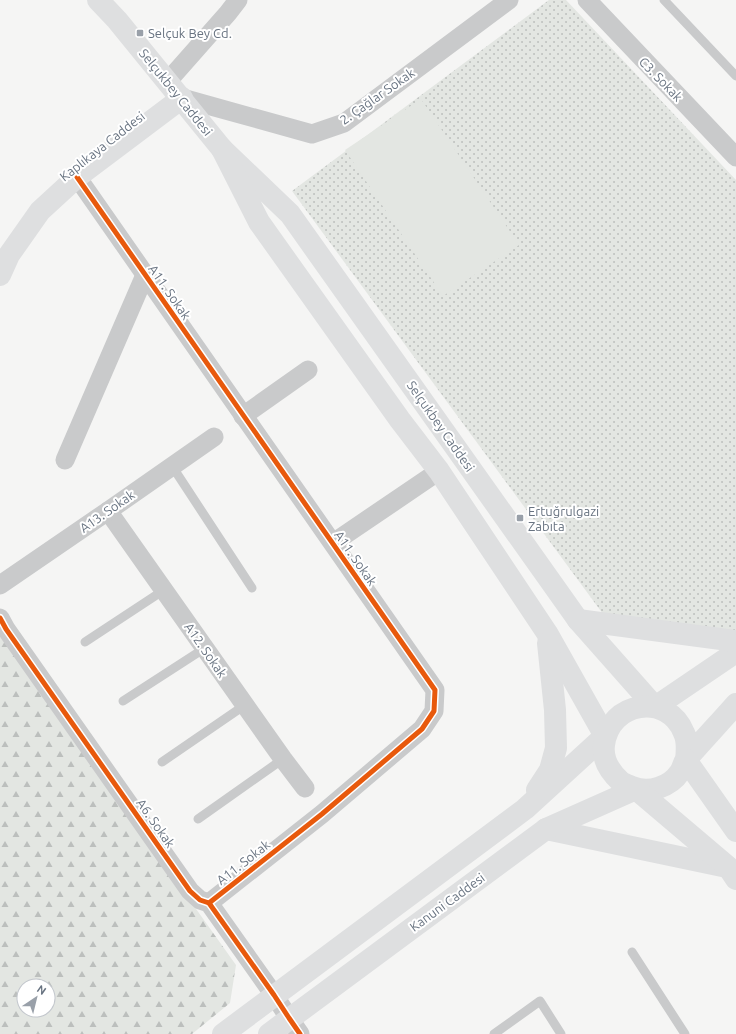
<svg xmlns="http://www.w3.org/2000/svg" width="736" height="1034" viewBox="0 0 736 1034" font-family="Ubuntu,sans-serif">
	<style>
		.forest { fill: url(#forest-firs); fill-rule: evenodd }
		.park { fill: url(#park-dots) }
		.garden { fill: #e3e6e2 }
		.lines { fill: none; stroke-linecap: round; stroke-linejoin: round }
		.lane { stroke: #c9cacb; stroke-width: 9 }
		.street { stroke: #c9cacb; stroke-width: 19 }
		.secondary { stroke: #dedfe0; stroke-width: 22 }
		.primary { stroke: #dedfe0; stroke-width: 22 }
		.cycleway-casing { stroke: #fff; stroke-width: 8 }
		.cycleway { stroke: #e8590c; stroke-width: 5 }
		.poi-dot { fill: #99a0a9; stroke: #fff; stroke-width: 1.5 }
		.labels { text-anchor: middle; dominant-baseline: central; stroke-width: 4; stroke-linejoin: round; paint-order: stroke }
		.poi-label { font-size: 13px; fill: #687381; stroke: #fff; text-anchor: start }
		.street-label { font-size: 13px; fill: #687381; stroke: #fff }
	</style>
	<defs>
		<pattern id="forest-firs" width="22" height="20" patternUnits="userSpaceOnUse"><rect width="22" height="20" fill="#e3e6e2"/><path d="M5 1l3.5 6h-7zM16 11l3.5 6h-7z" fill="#bcbfbd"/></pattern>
		<pattern id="park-dots" width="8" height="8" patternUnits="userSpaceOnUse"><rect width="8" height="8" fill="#e3e6e2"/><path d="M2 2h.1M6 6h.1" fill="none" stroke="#bcbfbd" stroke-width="1.8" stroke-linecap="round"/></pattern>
	</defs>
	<rect width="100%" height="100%" fill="#f5f5f4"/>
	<path class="forest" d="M0,637L13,652L236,965L230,1003L192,1034H0ZM24,986H48V1010H24Z"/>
	<polygon class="park" points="549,0 566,0 736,180 736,632 603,614 292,191"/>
	<polygon class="garden" points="421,99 519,245 443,296 345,150"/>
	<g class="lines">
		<g class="lane">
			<polyline points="664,0 736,76"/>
			<polyline points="172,466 252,588"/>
			<polyline points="85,642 164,590"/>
			<polyline points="123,701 205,648"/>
			<polyline points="162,762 245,705"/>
			<polyline points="198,819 283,759"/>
			<polyline points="632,952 685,1034"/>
			<polyline points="494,1034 540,1001 561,1034"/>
		</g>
		<g class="street">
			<polyline points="587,0 736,157"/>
			<polyline points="168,81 228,13 238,0"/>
			<polyline points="182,98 312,134 344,123 509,0"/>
			<polyline points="77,177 435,690 434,711 422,729 322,814 209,903"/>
			<polyline points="243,416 308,370"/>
			<polyline points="65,460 145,275"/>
			<polyline points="108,511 283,759 305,788"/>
			<polyline points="333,543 439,471"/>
			<polyline points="0,585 108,511 214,437"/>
			<polyline points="0,618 6,629 190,891 200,900 209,903 274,995 289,1018 300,1034"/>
		</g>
		<polyline class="secondary" points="0,275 9,255 40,211 77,177 182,98"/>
		<g class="primary">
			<polyline points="98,0 117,20 222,149 290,214 578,620 655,707 736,652"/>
			<polyline points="222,149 259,222 400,420 439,471 547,633 605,736 525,809 223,1034"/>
			<polyline points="578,620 736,641"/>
			<path d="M686,760C687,751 688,741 684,733C668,692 609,701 604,745C602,760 610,772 621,782C624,784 628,785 632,787C649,794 670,787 680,772C683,768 683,764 685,761C687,758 689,756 691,754C706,737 721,721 736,704"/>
			<polyline points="686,760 736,831"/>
			<polyline points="537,790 550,770 556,748 555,710 548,643"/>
			<polyline points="546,829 727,867"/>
			<polyline points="269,1034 546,829 636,789 728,867 736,879"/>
		</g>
		<defs>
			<g id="cycleway">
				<polyline points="77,177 435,690 434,711 422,729 322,814 209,903"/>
				<polyline points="0,618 6,629 190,891 200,900 209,903 274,995 289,1018 300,1034"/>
			</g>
		</defs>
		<use href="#cycleway" class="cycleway-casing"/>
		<use href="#cycleway" class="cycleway"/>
	</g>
	<g class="poi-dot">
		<rect x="136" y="29" width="8" height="8" rx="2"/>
		<rect x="516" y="514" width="8" height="8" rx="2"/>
	</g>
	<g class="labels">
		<g class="poi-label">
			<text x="148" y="33">Selçuk Bey Cd.</text>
			<text x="528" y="511">Ertuğrulgazi<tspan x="528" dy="15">Zabıta</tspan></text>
		</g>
		<g class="street-label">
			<text transform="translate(661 79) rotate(46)">C3. Sokak</text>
			<text transform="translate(176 92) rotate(51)">Selçukbey Caddesi</text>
			<text transform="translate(377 96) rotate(-35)">2. Çağlar Sokak</text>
			<text transform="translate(102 146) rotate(-38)">Kaplıkaya Caddesi</text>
			<text transform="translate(170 292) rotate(55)">A11. Sokak</text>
			<text transform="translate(441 426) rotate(55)">Selçukbey Caddesi</text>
			<text transform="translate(107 511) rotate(-35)">A13. Sokak</text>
			<text transform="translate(356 558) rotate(55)">A11. Sokak</text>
			<text transform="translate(206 650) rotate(55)">A12. Sokak</text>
			<text transform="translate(156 823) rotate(55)">A6. Sokak</text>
			<text transform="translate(243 862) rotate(-38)">A11. Sokak</text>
			<text transform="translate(447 902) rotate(-36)">Kanuni Caddesi</text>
		</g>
	</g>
	<g transform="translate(36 998) rotate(35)"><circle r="19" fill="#ffffff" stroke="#c3c7cd"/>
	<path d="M0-3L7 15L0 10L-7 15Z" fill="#99a0a9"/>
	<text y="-6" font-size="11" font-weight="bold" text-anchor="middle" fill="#687381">N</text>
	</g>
</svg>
